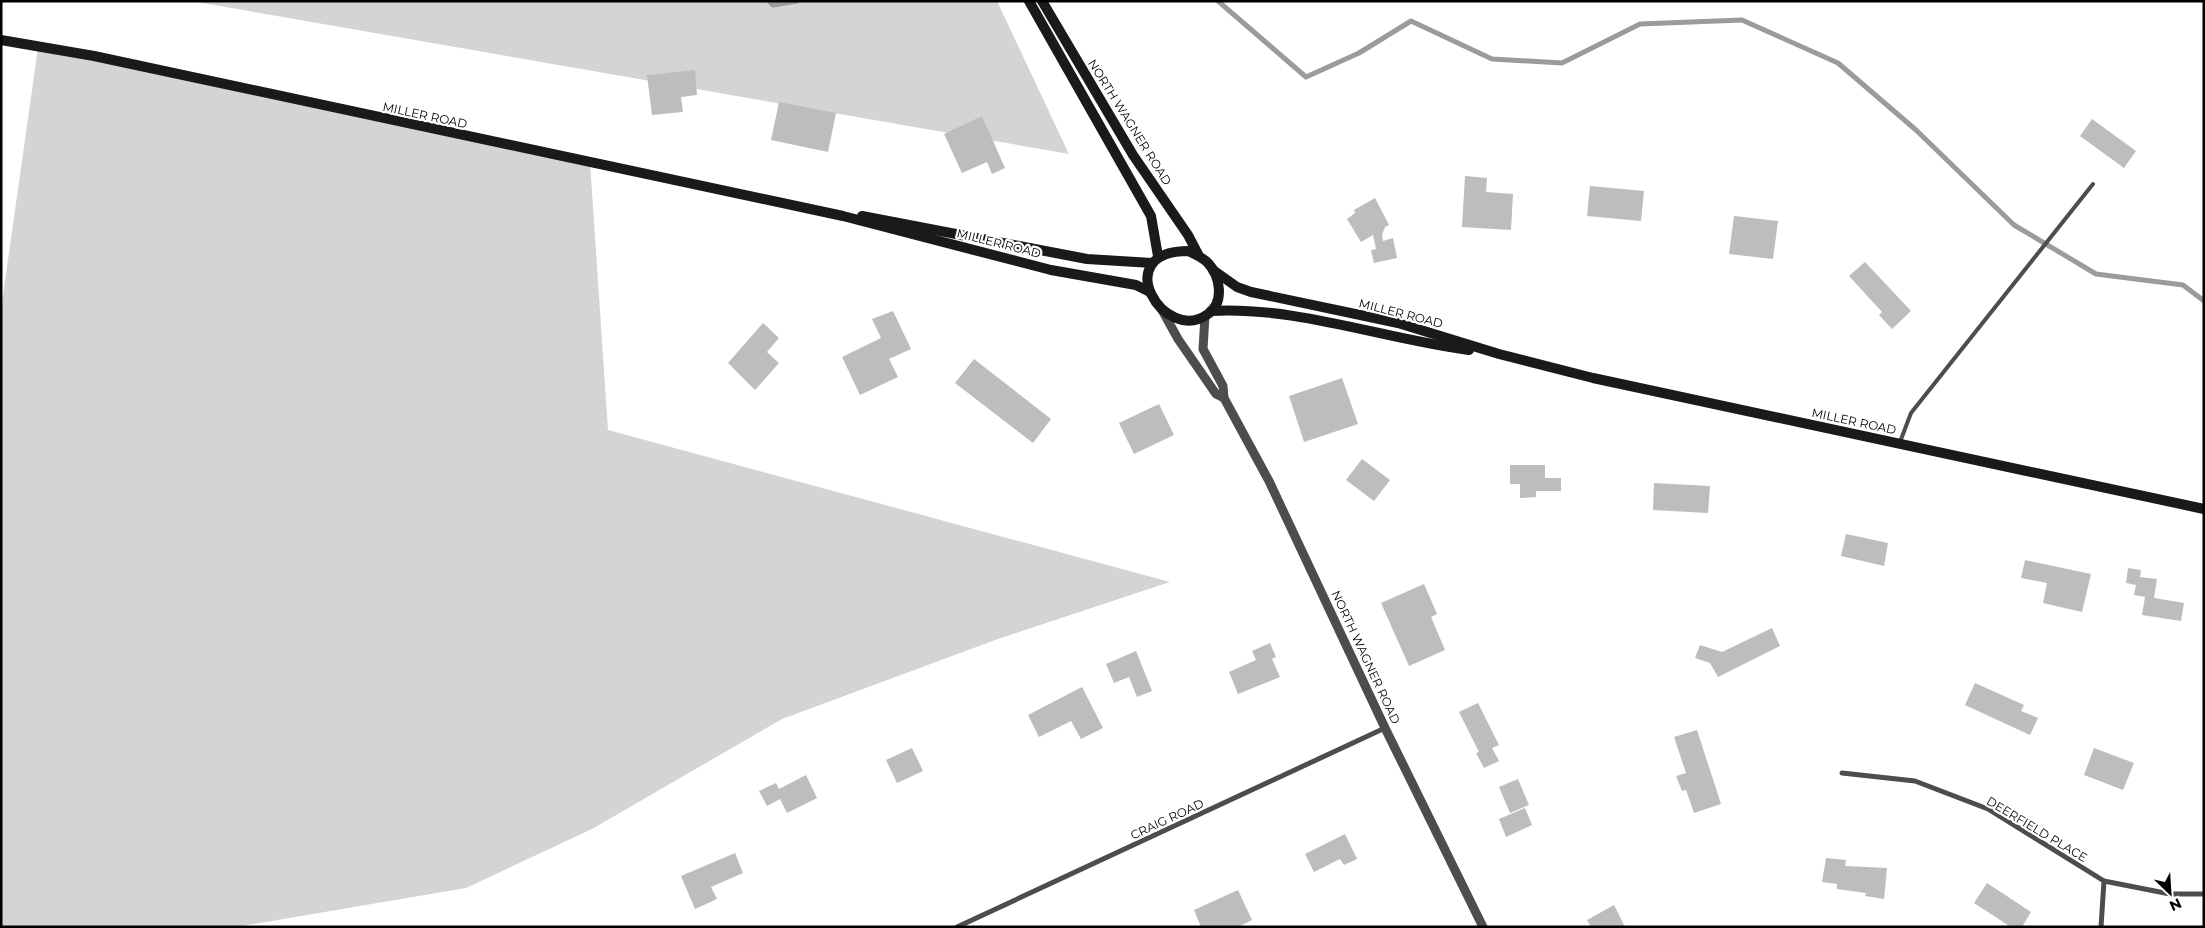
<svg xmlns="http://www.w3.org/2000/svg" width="2205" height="928" viewBox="0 0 2205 928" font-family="Montserrat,sans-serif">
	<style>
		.green { fill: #d4d4d4 }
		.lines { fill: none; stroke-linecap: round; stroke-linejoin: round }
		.stream { stroke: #9b9b9b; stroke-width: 5 }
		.building { fill: #bdbdbd }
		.service { stroke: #4d4d4d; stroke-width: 4 }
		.minor { stroke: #4d4d4d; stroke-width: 5 }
		.tertiary { stroke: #4d4d4d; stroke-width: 9 }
		.secondary { stroke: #1a1a1a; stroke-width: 10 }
		.labels { text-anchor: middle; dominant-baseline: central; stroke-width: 4.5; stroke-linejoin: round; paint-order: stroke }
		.street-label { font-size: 12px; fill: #000; stroke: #fff }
	</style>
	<rect width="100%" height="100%" fill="#fff"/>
	<g class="green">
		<polygon points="191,1 997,1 1069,154"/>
		<polygon points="38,48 590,162 608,430 1170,582 998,639 782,719 592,829 466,888 236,927 1,927 1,309"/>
	</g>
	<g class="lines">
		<g class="stream">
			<polyline points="769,1 773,5 797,1"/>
			<polyline points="1218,1 1306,77 1359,53 1411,21 1492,59 1562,63 1640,24 1742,20 1838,63 1916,130 2014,225 2096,274 2183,285 2204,301"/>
		</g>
	</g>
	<g class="building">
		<polygon points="695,70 697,95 681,97 683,112 652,115 647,75"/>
		<polygon points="779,102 836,113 828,152 771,140"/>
		<polygon points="982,116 1005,168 992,174 987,162 962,173 944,134"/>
		<polygon points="2092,119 2136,151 2124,168 2080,136"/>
		<polygon points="1465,176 1487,178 1486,192 1513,194 1511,230 1462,227"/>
		<polygon points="1590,186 1644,191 1641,221 1587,216"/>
		<polygon points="1375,198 1389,225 1385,227 1382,235 1383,241 1393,238 1397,258 1374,263 1371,250 1376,249 1373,235 1361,242 1347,219 1355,213 1354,210"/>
		<polygon points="1734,216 1778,221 1773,259 1729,254"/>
		<polygon points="1865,262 1911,311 1892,329 1879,315 1882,312 1849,276"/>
		<polygon points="893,311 911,349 889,359 898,377 860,395 842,357 881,338 872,319"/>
		<polygon points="763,323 779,338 767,352 779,363 755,390 728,363"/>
		<polygon points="974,359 1051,419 1033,443 955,383"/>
		<polygon points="1342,378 1358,424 1304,442 1289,396"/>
		<polygon points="1159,404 1174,435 1134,454 1119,423"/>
		<polygon points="1362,459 1390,480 1374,501 1346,480"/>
		<polygon points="1510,465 1545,465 1545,478 1561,478 1561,491 1536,491 1536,497 1520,498 1520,484 1510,484"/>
		<polygon points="1654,483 1710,486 1708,513 1653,510"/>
		<polygon points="1846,534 1888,543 1884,566 1841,556"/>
		<polygon points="2025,560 2091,574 2082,612 2043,603 2047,583 2021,578"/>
		<polygon points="2128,568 2141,570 2140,577 2157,579 2154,598 2184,603 2181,621 2142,615 2145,597 2134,595 2136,585 2126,583"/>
		<polygon points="1424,584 1437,614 1431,617 1445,650 1409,666 1381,603"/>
		<polygon points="1772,628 1780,646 1718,677 1710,663 1695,658 1700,645 1722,652"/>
		<polygon points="1270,643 1276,657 1272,659 1280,677 1238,694 1229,672 1256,660 1252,651"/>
		<polygon points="1136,651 1152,691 1137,697 1129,677 1114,683 1106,664"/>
		<polygon points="1975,683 2024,705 2021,711 2038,718 2030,735 1965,705"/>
		<polygon points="1082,687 1103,728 1081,739 1071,721 1039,737 1028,715"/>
		<polygon points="1478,703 1499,745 1492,748 1499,761 1484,768 1476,753 1479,752 1459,712"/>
		<polygon points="1697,730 1721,804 1694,813 1686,790 1682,791 1676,776 1686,773 1674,737"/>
		<polygon points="912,748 923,771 897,783 886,760"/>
		<polygon points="2094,748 2134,763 2123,790 2084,775"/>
		<polygon points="806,775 817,798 787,813 780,799 767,806 759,791 776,783 779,789"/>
		<polygon points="1518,779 1529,805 1510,813 1499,787"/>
		<polygon points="1525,808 1532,825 1506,837 1499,819"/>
		<polygon points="1345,834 1357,859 1344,865 1340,859 1314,872 1305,854"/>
		<polygon points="735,853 743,873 711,887 717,899 695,909 681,876"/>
		<polygon points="1826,858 1846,860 1845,866 1887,868 1884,899 1865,896 1866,893 1837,889 1837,884 1822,882"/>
		<polygon points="1987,883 2031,912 2022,927 2011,927 1974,903"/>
		<polygon points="1238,890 1252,920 1238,927 1201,927 1194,910"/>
		<polygon points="1614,905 1625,927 1591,927 1587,920"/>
	</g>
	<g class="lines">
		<polyline class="service" points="1900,442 1911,413 2093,184"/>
		<g class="minor">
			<polyline points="1842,773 1915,781 1988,809 2104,881"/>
			<polyline points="957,927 1385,728"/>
			<polyline points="2101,927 2104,881 2170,894 2204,894"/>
		</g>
		<g class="tertiary">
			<polyline points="1162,310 1178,339 1216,394 1224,398"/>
			<polyline points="1205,316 1203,349 1223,386 1224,398 1269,481 1385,728 1483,927"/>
		</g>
		<g class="secondary">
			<polyline points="1029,1 1151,216 1158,256"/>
			<polyline points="1042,1 1133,155 1188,235 1199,256"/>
			<polyline points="1,40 94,56 843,216 1051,270 1136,285 1150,292"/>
			<polyline points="862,216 1087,259 1152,263"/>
			<path d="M1188,251C1195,254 1202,257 1208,263C1220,276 1225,302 1208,314C1164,346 1108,251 1188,251Z"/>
			<polyline points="1213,270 1237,287 1251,292 1398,323 1499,354 1593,378 2204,509"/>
			<path d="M1211,311C1296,306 1384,339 1469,350"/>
		</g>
	</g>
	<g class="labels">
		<g class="street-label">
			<text transform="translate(425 115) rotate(12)">MILLER ROAD</text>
			<text transform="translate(1130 122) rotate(58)">NORTH WAGNER ROAD</text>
			<text transform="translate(999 243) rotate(14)">MILLER ROAD</text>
			<text transform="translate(1401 313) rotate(14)">MILLER ROAD</text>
			<text transform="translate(1854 421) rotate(12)">MILLER ROAD</text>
			<text transform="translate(1366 657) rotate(65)">NORTH WAGNER ROAD</text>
			<text transform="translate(1167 819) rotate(-25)">CRAIG ROAD</text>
			<text transform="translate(2037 829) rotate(31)">DEERFIELD PLACE</text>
		</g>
	</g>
	<rect width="2205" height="928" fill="none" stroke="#000000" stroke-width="5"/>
	<g transform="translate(2170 893) rotate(155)" stroke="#ffffff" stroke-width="4" paint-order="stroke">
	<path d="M0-4L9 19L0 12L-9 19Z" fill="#000000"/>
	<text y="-8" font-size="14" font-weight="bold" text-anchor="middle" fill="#000000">N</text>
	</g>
</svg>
